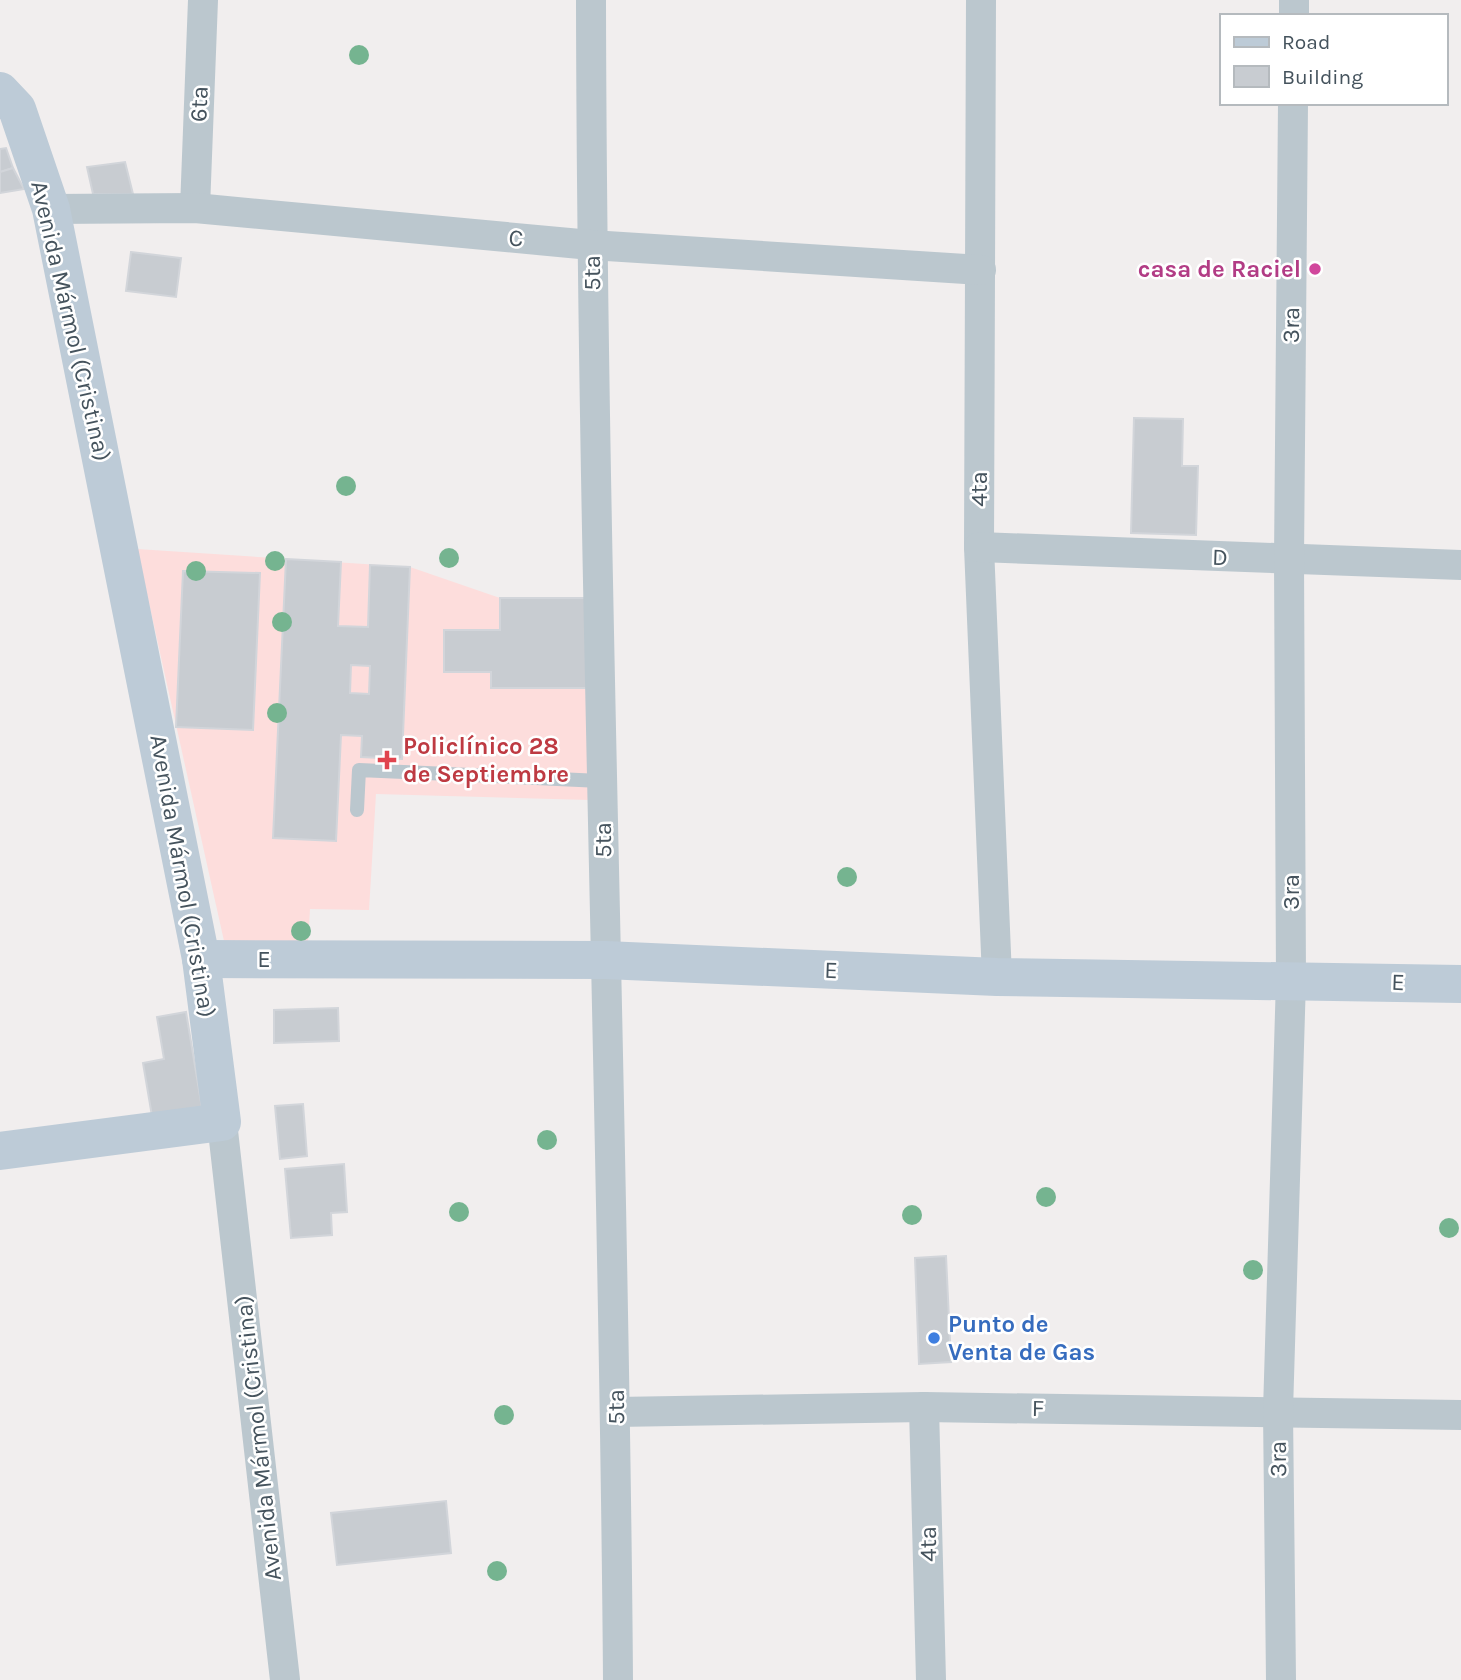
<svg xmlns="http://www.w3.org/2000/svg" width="1461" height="1680" viewBox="0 0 1461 1680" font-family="Karla,sans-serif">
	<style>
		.medical { fill: #fddddc }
		.building { fill: #c8ccd1; stroke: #d2d5da; stroke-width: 2; fill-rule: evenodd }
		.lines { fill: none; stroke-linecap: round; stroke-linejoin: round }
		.lane { stroke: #bbc7ce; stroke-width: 14 }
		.street { stroke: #bbc7ce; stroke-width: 30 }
		.secondary { stroke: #bdcbd7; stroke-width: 38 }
		.tree { fill: #75b490 }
		.hotel-dot { fill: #d1479c; stroke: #fff; stroke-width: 2.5 }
		.health-dot { fill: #e0444e; stroke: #fff; stroke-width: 2.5 }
		.shop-dot { fill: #3f7fe0; stroke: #fff; stroke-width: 2.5 }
		.labels { text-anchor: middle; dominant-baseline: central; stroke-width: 5; stroke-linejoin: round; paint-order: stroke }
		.street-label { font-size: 24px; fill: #45535d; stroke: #fff }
		.hotel-label { font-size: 24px; font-weight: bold; fill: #b23c85; stroke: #fff; text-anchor: end }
		.health-label { font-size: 24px; font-weight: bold; fill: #be3a42; stroke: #fff; text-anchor: start }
		.shop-label { font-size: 24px; font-weight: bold; fill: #366cbe; stroke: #fff; text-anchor: start }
	</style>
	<rect width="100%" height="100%" fill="#f1eeee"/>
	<polygon class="medical" points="137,549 410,567 500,598 590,598 589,800 376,794 369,910 310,909 308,941 224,941"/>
	<g class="building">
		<polygon points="6,148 13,168 0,172 0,149"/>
		<polygon points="125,162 133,194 93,194 87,167"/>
		<polygon points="13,168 24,189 0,193 0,172"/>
		<polygon points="131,252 181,258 176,297 126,291"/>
		<polygon points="1134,418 1183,419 1182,466 1198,466 1196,535 1131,533"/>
		<path d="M286,559L341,562L338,626L368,627L370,565L410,567L402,759L361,757L362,736L341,735L336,841L273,838ZM351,665L370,666L369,694L350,693Z"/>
		<polygon points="183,571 260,573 253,730 176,727"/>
		<polygon points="500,598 590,598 590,688 491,688 491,672 444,672 444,630 500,630"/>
		<polygon points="338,1008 339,1041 274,1043 274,1010"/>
		<polygon points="186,1012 203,1114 153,1122 143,1063 164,1059 157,1017"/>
		<polygon points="303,1104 307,1156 280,1159 275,1106"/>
		<polygon points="344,1164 347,1212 331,1213 332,1235 291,1238 285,1169"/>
		<polygon points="946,1256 951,1362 919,1364 915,1258"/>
		<polygon points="446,1501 451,1553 337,1565 331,1513"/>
	</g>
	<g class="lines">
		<polyline class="lane" points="357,810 359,770 601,781"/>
		<g class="street">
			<path d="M591,0C592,560 614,1120 618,1680"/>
			<polyline points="981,0 979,547 997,977"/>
			<polyline points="1294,16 1294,0"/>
			<polyline points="195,208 203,0"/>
			<polyline points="51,209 195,208 591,245 981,270"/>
			<polyline points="979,547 1461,565"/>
			<polyline points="222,1122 285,1680"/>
			<polyline points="924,1407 931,1680"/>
			<polyline points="616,1412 924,1407 1461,1415"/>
			<polyline points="1281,1680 1278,1411 1291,980 1289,559 1293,103"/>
		</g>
		<g class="secondary">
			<polyline points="0,91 17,109 51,209 201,959 222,1122 0,1151"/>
			<polyline points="201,959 605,960 997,977 1461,984"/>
		</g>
	</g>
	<g class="tree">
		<circle cx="359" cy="55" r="10"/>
		<circle cx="346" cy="486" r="10"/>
		<circle cx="449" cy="558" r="10"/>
		<circle cx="275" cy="561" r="10"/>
		<circle cx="196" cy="571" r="10"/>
		<circle cx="282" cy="622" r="10"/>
		<circle cx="277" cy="713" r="10"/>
		<circle cx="847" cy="877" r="10"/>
		<circle cx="301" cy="931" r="10"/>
		<circle cx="547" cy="1140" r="10"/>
		<circle cx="1046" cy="1197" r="10"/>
		<circle cx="459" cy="1212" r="10"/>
		<circle cx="912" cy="1215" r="10"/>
		<circle cx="1449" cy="1228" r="10"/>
		<circle cx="1253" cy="1270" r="10"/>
		<circle cx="504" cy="1415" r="10"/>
		<circle cx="497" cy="1571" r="10"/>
	</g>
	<circle class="hotel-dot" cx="1315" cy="269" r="7"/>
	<path class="health-dot" d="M383.5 749.5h7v7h7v7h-7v7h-7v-7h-7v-7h7z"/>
	<circle class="shop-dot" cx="934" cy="1338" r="7"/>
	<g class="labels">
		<g class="street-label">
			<text transform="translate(199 104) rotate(-88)">6ta</text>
			<text transform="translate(516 238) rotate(5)">C</text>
			<text transform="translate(592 273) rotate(-91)">5ta</text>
			<text transform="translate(71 321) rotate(77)">Avenida Mármol (Cristina)</text>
			<text transform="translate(1291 325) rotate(-89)">3ra</text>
			<text transform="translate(979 489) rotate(-90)">4ta</text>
			<text transform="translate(1220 557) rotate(2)">D</text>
			<text transform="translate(603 840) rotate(-91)">5ta</text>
			<text transform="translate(183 876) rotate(80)">Avenida Mármol (Cristina)</text>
			<text transform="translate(1291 892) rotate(-90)">3ra</text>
			<text x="264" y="959">E</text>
			<text transform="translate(831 970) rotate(2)">E</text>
			<text transform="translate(1398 982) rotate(2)">E</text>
			<text transform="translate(616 1407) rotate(-91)">5ta</text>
			<text transform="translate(1038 1408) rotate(1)">F</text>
			<text transform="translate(258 1438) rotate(-96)">Avenida Mármol (Cristina)</text>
			<text transform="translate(1278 1459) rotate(-91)">3ra</text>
			<text transform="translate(928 1544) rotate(-91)">4ta</text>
		</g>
		<g class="hotel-label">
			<text x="1301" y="269">casa de Raciel</text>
		</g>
		<g class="health-label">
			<text x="403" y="746">Policlínico 28<tspan x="403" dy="28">de Septiembre</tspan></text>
		</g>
		<g class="shop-label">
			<text x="948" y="1324">Punto de<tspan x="948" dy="28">Venta de Gas</tspan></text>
		</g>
	</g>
	<rect x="1220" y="14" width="228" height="91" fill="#ffffff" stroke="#b5babe" stroke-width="2"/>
	<rect x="1234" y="37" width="35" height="10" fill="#bdcbd7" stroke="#b5babe" stroke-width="2"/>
	<text x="1282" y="49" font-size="21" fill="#45535d">Road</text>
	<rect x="1234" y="66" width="35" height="21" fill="#c8ccd1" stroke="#b5babe" stroke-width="2"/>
	<text x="1282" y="84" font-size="21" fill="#45535d">Building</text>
</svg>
